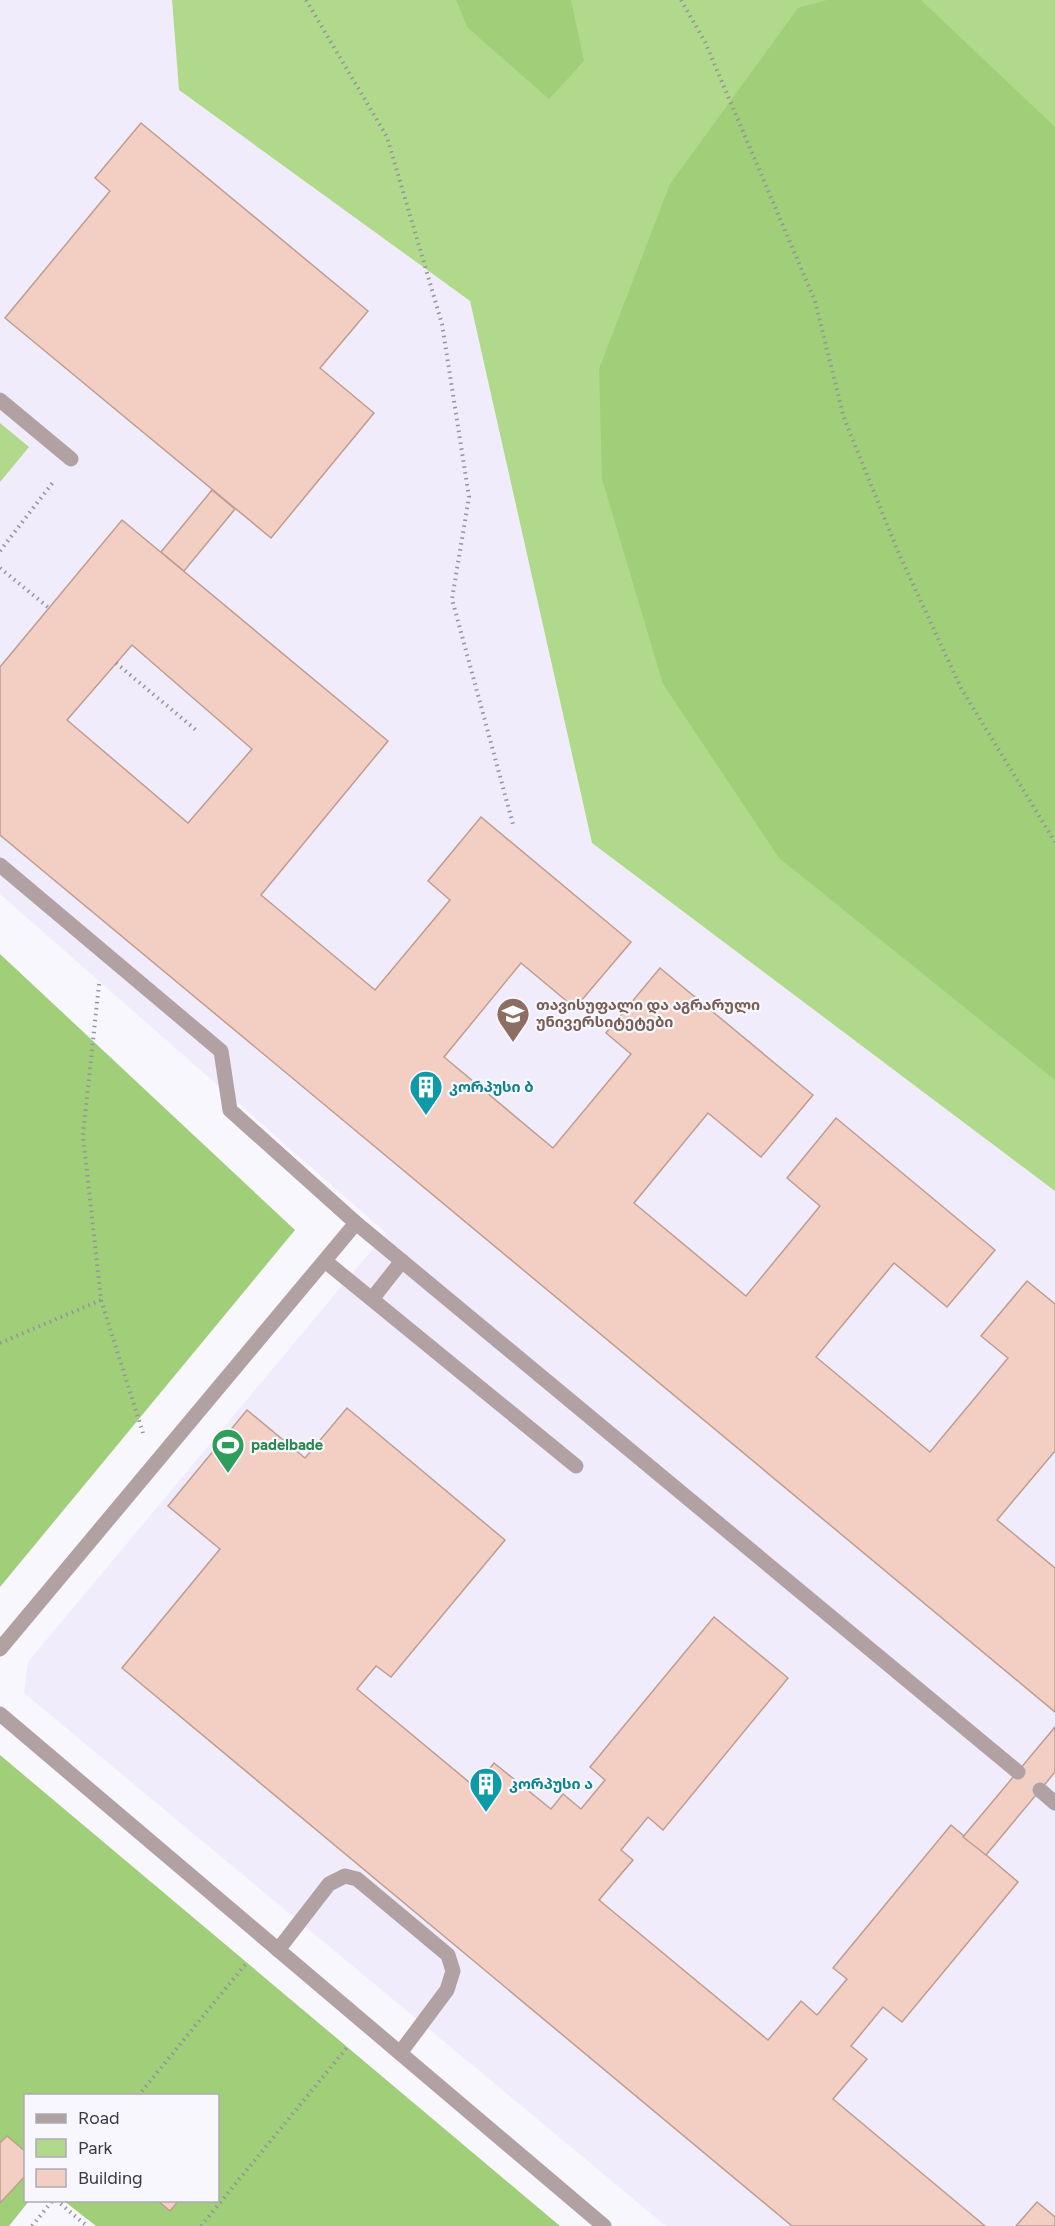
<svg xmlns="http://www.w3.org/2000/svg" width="1055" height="2226" viewBox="0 0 1055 2226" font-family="Figtree,'Noto Sans Georgian',sans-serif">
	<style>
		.built { fill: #f0ecfc }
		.green { fill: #b0d98c }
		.forest { fill: #a1ce79 }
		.building { fill: #f3cec2; stroke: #bf9d91; stroke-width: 1.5; fill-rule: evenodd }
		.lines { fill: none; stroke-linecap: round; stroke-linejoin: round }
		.path { stroke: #96949d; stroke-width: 4; stroke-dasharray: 1.5 4.5; stroke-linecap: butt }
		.service { stroke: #b2a1a3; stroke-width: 15 }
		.minor { stroke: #b2a1a3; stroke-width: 15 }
		.labels { text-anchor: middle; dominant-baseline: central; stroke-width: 4.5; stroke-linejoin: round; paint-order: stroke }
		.education-label { font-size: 15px; font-weight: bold; fill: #785e54; stroke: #f8f7fd; text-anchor: start }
		.culture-label { font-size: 15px; font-weight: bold; fill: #0d838f; stroke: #f8f7fd; text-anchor: start }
		.leisure-label { font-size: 15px; font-weight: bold; fill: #27864d; stroke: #f8f7fd; text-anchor: start }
	</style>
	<rect width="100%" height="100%" fill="#f8f7fd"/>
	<polygon class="built" points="0,0 172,0 179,90 470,301 592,843 1055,1191 1055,2226 666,2226 24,1693 28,1662 386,1233 0,894"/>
	<g class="green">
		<polygon points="172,0 1055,0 1055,1191 592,843 470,301 179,90"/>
		<polygon points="0,423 29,447 0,482"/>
	</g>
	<g class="forest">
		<polygon points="456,0 571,0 584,61 549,99 468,28"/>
		<polygon points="827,0 921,0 1055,127 1055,1080 779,858 663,684 602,479 599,369 670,184 798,8"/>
		<polygon points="0,954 295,1230 0,1587"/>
		<polygon points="0,1755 560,2226 96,2226 64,2201 218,2200 218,2096 26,2096 26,2200 29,2201 9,2226 0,2226"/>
	</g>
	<g class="building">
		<polygon points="141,123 368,311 320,368 374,413 271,538 5,318 110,191 95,178"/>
		<polygon points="212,490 235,509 184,571 161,552"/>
		<path d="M122,520L388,741L261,895L375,990L450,900L428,881L481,817L631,942L575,1008L521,963L444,1057L553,1148L631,1054L606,1033L660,968L813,1095L761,1157L708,1113L634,1203L746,1296L820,1206L787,1178L836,1118L995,1250L947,1307L894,1263L816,1357L930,1452L1008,1358L981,1336L1027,1281L1055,1304V1451L997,1520L1055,1568V1712L0,835V667ZM132,645L252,749L188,823L67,720Z"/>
		<polygon points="347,1408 505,1540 391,1677 376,1666 357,1689 475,1787 494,1763 551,1809 563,1794 581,1809 605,1780 590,1767 714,1617 788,1678 663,1830 648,1817 621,1850 633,1860 599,1900 768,2040 801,2001 817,2015 847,1979 833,1968 951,1825 1018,1882 902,2022 883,2007 851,2046 867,2059 833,2099 985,2226 792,2226 122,1668 220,1549 168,1506 247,1410 305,1458"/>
		<polygon points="1055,1727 1055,1772 986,1855 963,1837"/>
		<polygon points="7,2136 26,2152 26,2175 0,2203 0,2143"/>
		<polygon points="157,2200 179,2200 170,2211"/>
		<polygon points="1037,2202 1055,2217 1055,2226 1016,2226"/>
	</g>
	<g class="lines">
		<g class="path">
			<polyline points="306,0 387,137 442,324 469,497 452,599 514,828"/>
			<polyline points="681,0 705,42 815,301 844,418 899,554 961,688 1055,842"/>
			<polyline points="0,551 54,481"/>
			<polyline points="0,568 49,608"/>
			<polyline points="116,663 196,730"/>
			<polyline points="99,984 83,1135 101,1300 143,1433"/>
			<polyline points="0,1343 101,1300"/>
			<polyline points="138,2096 248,1961"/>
			<polyline points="56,2200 87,2226"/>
			<polyline points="32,2226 53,2200"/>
			<polyline points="201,2226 349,2045"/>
		</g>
		<g class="service">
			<polyline points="0,400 71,459"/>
			<polyline points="0,865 221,1051 230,1110 356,1223"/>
			<polyline points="325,1261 576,1466"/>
			<polyline points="372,1299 402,1261"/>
			<polyline points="0,1649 356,1223 1018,1772"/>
			<polyline points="1040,1790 1055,1803"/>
			<polyline points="278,1950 329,1884 345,1876 357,1879 448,1955 453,1971 447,1990 400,2053"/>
		</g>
		<polyline class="minor" points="0,1714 604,2226"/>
	</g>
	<defs>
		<symbol id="university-pin" viewBox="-11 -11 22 30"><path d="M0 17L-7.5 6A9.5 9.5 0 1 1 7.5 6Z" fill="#8d6e63" stroke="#f8f7fd"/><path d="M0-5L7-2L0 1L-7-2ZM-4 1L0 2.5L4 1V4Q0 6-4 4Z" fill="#fff"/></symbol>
		<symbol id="building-pin" viewBox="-11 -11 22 30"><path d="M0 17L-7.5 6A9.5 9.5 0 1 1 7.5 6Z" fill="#0f9aa8" stroke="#f8f7fd"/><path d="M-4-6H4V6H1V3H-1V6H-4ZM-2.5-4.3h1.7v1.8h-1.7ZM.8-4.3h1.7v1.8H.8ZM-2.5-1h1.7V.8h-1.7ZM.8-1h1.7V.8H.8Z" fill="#fff"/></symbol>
		<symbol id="stadium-pin" viewBox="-11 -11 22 30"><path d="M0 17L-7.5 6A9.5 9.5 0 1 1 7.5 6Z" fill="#2e9e5b" stroke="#f8f7fd"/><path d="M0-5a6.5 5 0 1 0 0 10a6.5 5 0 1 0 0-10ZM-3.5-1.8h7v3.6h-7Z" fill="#fff"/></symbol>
	</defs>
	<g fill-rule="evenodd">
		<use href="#university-pin" x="494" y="995" width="38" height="52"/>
		<use href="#building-pin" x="407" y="1068" width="38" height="52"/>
		<use href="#stadium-pin" x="209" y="1426" width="38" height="52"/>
		<use href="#building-pin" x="467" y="1765" width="38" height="52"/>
	</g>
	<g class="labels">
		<g class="education-label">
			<text x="536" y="1005">თავისუფალი და აგრარული<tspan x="536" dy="17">უნივერსიტეტები</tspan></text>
		</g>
		<g class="culture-label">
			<text x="449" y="1087">კორპუსი ბ</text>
			<text x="509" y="1784">კორპუსი ა</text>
		</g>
		<g class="leisure-label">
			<text x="251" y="1445">padelbade</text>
		</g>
	</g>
	<rect x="24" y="2094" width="195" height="108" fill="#f8f7fd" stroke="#acaab3" stroke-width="1.5"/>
	<rect x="36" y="2114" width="30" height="9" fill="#b2a1a3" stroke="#acaab3" stroke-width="1.5"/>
	<text x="78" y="2124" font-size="18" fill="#3b3744">Road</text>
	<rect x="36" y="2139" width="30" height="18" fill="#b0d98c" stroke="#acaab3" stroke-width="1.5"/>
	<text x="78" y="2154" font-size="18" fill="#3b3744">Park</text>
	<rect x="36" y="2169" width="30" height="18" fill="#f3cec2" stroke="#acaab3" stroke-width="1.5"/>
	<text x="78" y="2184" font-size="18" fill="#3b3744">Building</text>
</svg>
